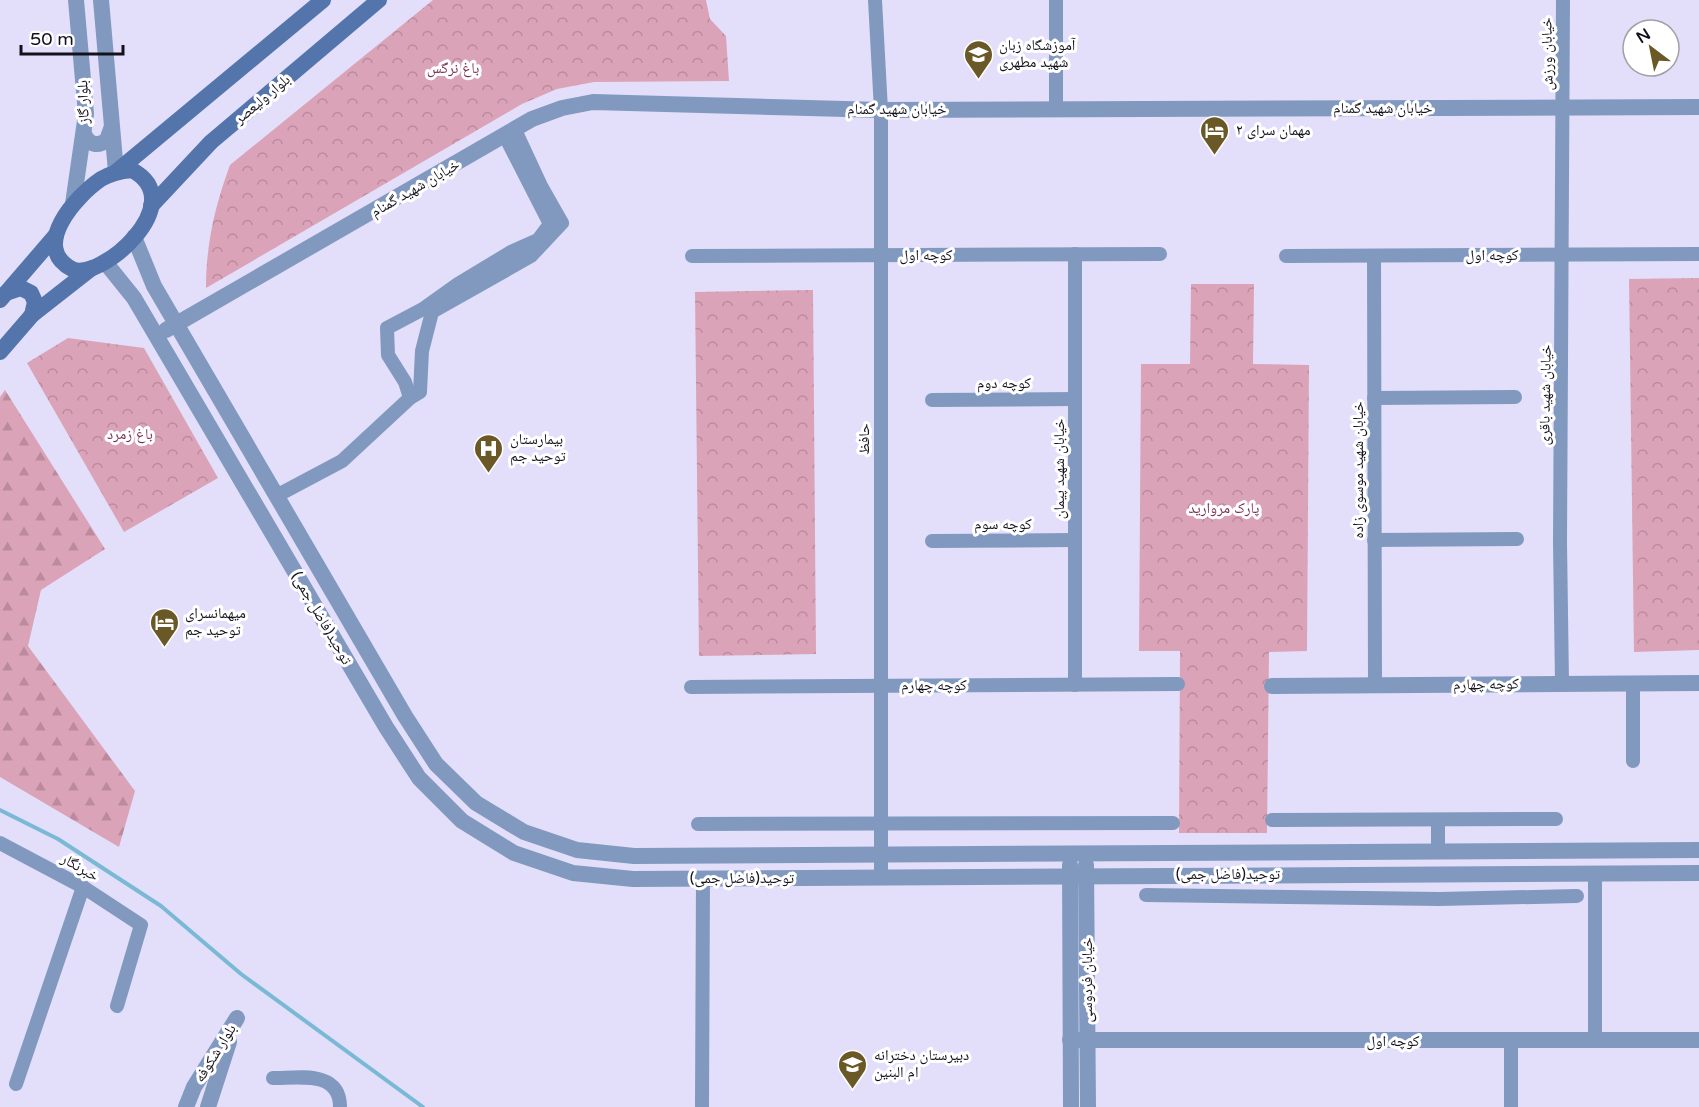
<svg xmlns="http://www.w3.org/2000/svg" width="1699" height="1107" viewBox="0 0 1699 1107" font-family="'Varela Round','Noto Naskh Arabic',sans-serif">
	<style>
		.forest { fill: url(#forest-firs) }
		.park { fill: url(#park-crowns) }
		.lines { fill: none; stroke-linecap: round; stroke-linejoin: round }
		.stream { stroke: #7ab9d5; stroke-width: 4 }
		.minor { stroke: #8299bf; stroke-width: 14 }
		.tertiary { stroke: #8299bf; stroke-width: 16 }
		.secondary { stroke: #5475ab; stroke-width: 16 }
		.labels { text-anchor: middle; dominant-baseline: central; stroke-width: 6; stroke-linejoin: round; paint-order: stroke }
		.poi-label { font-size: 15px; fill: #13111c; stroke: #fff; text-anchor: start }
		.street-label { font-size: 15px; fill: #13111c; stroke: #fff }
		.park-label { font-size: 15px; fill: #793151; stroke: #fff }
	</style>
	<defs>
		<pattern id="forest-firs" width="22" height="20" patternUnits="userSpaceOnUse" patternTransform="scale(1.5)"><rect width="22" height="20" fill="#dba3b7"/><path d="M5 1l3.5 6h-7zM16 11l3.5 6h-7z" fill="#bb8b9d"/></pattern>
		<pattern id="park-crowns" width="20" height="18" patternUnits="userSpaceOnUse" patternTransform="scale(1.5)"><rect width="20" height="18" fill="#dba3b7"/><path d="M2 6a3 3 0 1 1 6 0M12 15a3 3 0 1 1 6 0" fill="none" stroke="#bb8b9d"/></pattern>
	</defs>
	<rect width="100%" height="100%" fill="#e3dffa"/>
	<polygon class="forest" points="5,390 105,549 41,590 28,646 135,791 119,847 0,777 0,397"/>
	<g class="park">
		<path d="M433,0H706L710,19L726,36L729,81L594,82L557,89L522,104L206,288C206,244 215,206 230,165Z"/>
		<polygon points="1699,278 1699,650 1634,652 1629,279"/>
		<polygon points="1191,284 1254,284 1253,364 1309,365 1307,651 1269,652 1267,833 1179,833 1180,651 1139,651 1141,364 1190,364"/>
		<polygon points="813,290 816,654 699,656 695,292"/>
		<polygon points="68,338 144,348 218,478 124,532 27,363"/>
	</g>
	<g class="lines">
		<polyline class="stream" points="0,810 58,839 161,906 241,974 423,1107"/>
		<g class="minor">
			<polyline points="875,0 881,110 881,878"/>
			<polyline points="1056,109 1056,0"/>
			<polyline points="692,256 1160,254"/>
			<polyline points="1286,256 1699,254"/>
			<polyline points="1374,256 1375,685"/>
			<polyline points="410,398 405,382 388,355 387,328 423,309 458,284 511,252 538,240 550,224 505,136"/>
			<polyline points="1374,398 1515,397"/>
			<polyline points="932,400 1075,399"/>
			<polyline points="278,495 342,461 410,398 420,392 422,351 432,312 531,256 562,223 541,186 515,130"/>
			<polyline points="1374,540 1517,539"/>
			<polyline points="932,541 1075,540"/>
			<polyline points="1562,683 1560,542 1563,0"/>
			<polyline points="1633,684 1633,761"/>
			<polyline points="1075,685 1075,254"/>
			<polyline points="691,687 1178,684"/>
			<polyline points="1272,820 1556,819"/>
			<polyline points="698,824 1173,823"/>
			<polyline points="0,843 83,887 141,925 117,1006"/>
			<polyline points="1438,852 1438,820"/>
			<polyline points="1595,873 1595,1041"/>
			<polyline points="1146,895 1439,899 1577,896"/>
			<path d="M273,1078C299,1078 340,1070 340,1107"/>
			<polyline points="16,1084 83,887"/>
			<polyline points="702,1107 703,878"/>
			<polyline points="1511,1107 1511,1041"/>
		</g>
		<g class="tertiary">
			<polyline points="101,0 116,172"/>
			<path d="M84,134C89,145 98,147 107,140L111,129"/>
			<polyline points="73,204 86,114 76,0"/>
			<polyline points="134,237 154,286 405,716 436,764 476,803 524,832 577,850 634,856 1699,850"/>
			<polyline points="105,262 134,298 386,727 419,778 462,821 514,853 573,873 633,879 1699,873"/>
			<polyline points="166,330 532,119 562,108 593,102 881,110 1699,107"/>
			<polyline points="1272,686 1699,683"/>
			<polyline points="1070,865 1071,1107"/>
			<polyline points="1086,865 1088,1107"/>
			<polyline points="1070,1040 1699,1040"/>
			<polyline points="186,1107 194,1087 237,1018"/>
			<polyline points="208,1107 229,1042"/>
		</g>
		<g class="secondary">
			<path d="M132,170C193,203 98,283 72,269C30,247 76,196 101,179C111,173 121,171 132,170Z"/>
			<polyline points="116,172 323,0"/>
			<polyline points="151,206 211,142 379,0"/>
			<polyline points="6,293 21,288 31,293 35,302 32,315"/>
			<polyline points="0,300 56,235"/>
			<polyline points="0,352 32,315 92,268"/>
		</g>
	</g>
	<defs>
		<symbol id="school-pin" viewBox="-11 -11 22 30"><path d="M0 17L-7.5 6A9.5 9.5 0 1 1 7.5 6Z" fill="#6a5826" stroke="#fff"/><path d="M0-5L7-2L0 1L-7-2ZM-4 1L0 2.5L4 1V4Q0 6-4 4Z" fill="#fff"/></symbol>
		<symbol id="hotel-pin" viewBox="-11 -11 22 30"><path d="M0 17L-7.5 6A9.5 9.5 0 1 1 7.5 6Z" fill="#6a5826" stroke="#fff"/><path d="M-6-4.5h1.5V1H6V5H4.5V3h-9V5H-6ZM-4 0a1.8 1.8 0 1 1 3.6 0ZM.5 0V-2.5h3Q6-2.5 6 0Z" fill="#fff"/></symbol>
		<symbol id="hospital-pin" viewBox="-11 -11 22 30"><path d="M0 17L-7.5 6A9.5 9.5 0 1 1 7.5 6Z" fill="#6a5826" stroke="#fff"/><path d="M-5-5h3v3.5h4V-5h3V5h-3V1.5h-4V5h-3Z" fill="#fff"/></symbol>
	</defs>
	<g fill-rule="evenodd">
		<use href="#school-pin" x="962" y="38" width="33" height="45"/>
		<use href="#hotel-pin" x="1198" y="114" width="33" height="45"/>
		<use href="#hospital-pin" x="472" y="432" width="33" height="45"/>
		<use href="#hotel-pin" x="148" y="606" width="33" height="45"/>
		<use href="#school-pin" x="836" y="1048" width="33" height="45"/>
	</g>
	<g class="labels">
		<g class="poi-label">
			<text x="999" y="45">آموزشگاه زبان<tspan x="999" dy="17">شهید مطهری</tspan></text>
			<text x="1236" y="130">مهمان سرای ۲</text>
			<text x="510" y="439">بیمارستان<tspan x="510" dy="17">توحید جم</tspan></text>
			<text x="185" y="613">میهمانسرای<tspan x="185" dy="17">توحید جم</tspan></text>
			<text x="874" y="1055">دبیرستان دخترانه<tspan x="874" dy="17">ام البنین</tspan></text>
		</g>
		<g class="street-label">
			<text transform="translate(1547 54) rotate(-91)">خیابان ورزش</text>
			<text transform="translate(262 99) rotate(-40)">بلوار ولیعصر</text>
			<text transform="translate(83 102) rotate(-92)">بلوار گاز</text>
			<text x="1383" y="108">خیابان شهید گمنام</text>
			<text x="897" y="109">خیابان شهید گمنام</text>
			<text transform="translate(415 188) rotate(-30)">خیابان شهید گمنام</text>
			<text x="926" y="255">کوچه اول</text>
			<text x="1492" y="255">کوچه اول</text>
			<text x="1004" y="383">کوچه دوم</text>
			<text transform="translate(1545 395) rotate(-89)">خیابان شهید باقری</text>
			<text transform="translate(864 439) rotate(-90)">حافظ</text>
			<text transform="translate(1059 469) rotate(-90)">خیابان شهید پیمان</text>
			<text transform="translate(1358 470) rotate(-90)">خیابان شهید موسوی زاده</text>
			<text x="1003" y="524">کوچه سوم</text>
			<text transform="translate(322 618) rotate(60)">توحید(فاضل جمی)</text>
			<text transform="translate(1486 684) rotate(-1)">کوچه چهارم</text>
			<text x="934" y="685">کوچه چهارم</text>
			<text transform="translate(80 867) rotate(30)">خبرنگار</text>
			<text x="1228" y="874">توحید(فاضل جمی)</text>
			<text x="742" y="878">توحید(فاضل جمی)</text>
			<text transform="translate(1087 980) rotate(-90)">خیابان فردوسی</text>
			<text x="1393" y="1041">کوچه اول</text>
			<text transform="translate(215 1053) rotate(-58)">بلوار شکوفه</text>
		</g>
		<g class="park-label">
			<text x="453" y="68">باغ نرگس</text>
			<text x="130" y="434">باغ زمرد</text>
			<text x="1224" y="508">پارک مروارید</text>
		</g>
	</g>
	<g transform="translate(1651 48) rotate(328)"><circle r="28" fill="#ffffff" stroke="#a1a0a4" stroke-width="1.5"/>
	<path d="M0-4.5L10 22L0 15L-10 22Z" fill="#6a5826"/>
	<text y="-9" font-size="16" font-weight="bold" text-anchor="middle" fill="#13111c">N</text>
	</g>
	<path d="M21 45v9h102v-9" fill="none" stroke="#13111c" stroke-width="3"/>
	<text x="30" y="45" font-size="18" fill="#13111c" stroke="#ffffff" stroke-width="4.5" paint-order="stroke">50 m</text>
</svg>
